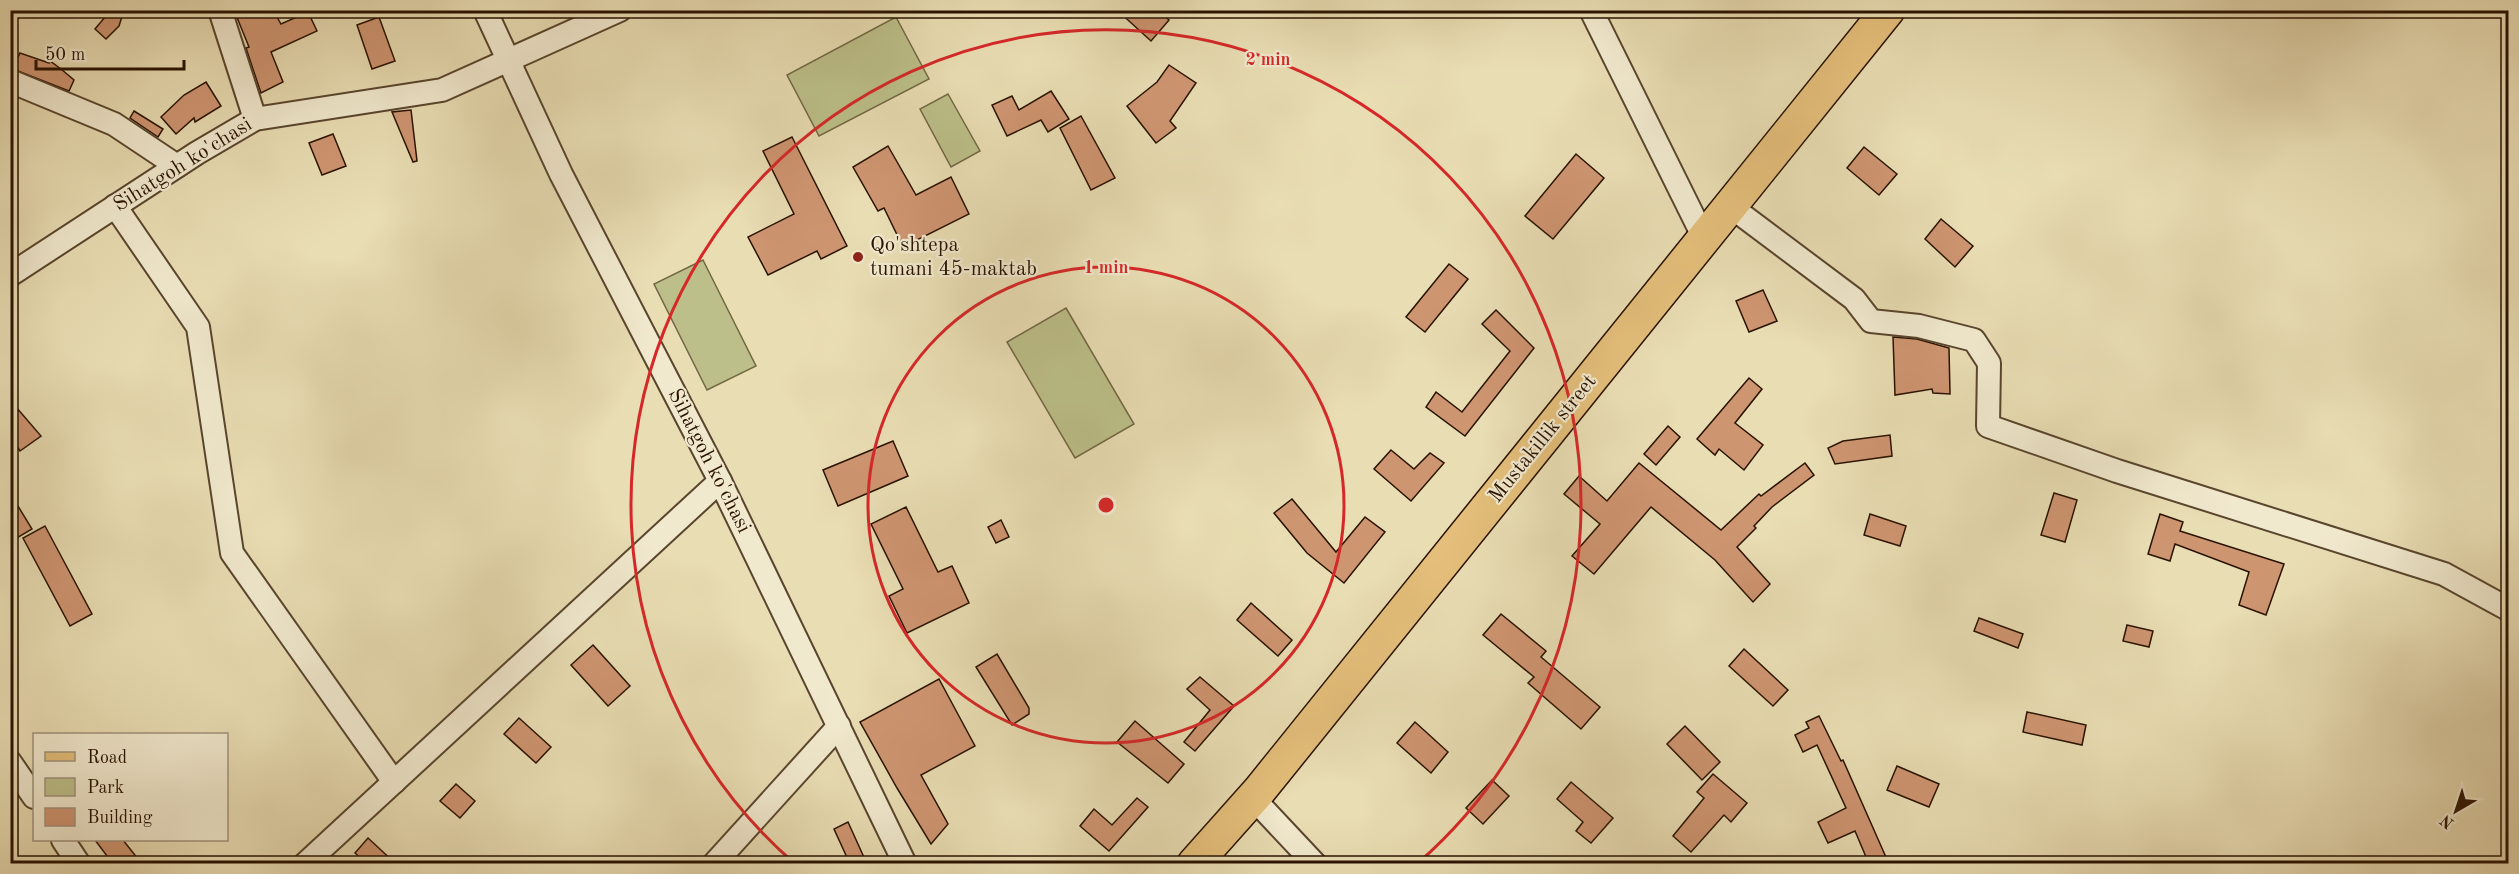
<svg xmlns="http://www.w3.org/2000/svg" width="2519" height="874" viewBox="0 0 2519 874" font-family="'Old Standard TT',serif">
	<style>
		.green { fill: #bcbf89; stroke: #726844; stroke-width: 1.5 }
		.building { fill: #ce9571; stroke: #291200; stroke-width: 1.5 }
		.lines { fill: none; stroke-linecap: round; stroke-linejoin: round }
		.street-casing { stroke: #59452d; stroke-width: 26 }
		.primary-casing { stroke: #291200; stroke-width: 36 }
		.street { stroke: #f1e9ce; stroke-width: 22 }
		.primary { stroke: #e4be7a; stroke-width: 33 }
		.ring { fill: none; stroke: #d62828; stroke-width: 3 }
		.poi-dot { fill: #8f2418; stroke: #f1e9ce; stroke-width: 2 }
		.labels { text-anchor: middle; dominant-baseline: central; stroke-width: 4.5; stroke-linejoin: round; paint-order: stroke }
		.street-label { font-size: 21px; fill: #291200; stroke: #f1e9ce }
		.poi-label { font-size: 21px; fill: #291200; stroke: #f1e9ce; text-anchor: start }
		.centre { fill: #d62828; stroke: #f1e9ce; stroke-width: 3 }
		.ring-label { font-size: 18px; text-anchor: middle; font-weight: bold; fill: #d62828; stroke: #f1e9ce; stroke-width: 4.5; stroke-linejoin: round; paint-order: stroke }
	</style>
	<rect width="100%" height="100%" fill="#e9ddb3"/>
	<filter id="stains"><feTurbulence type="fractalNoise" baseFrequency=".00333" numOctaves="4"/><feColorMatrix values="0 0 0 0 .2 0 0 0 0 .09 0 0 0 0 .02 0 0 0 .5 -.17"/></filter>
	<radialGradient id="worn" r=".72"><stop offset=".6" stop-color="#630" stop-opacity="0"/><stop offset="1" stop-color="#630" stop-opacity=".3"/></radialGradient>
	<g class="green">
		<polygon points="896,17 929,79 819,136 787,75"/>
		<polygon points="948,94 980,151 951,167 920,109"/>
		<polygon points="703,260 756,366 707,390 654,284"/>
		<polygon points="1066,308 1134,424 1075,458 1007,342"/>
	</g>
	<g class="building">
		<polygon points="111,10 124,10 119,26 106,39 95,29"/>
		<polygon points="234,10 273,10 281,24 308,12 317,31 271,52 283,82 261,93 246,48 249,47"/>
		<polygon points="1117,10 1158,10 1169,20 1151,41"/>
		<polygon points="379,17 395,61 372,69 357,25"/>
		<polygon points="20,53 49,63 50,61 61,69 74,80 69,91 10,68 10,54 18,57"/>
		<polygon points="1169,65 1196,83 1170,121 1176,128 1156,143 1127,106 1157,82"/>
		<polygon points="206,82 221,106 195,122 194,118 176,134 161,117 184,95"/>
		<polygon points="1051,91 1069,119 1048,132 1041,120 1007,136 992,105 1012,96 1019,110"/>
		<polygon points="411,110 417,161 413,162 392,112"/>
		<polygon points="134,111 163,129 158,137 130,118"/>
		<polygon points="1081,116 1115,178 1091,190 1060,128"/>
		<polygon points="333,134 346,166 322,175 309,143"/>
		<polygon points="792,137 847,246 821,259 817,251 768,275 748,237 794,214 763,151"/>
		<polygon points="888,146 916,195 951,177 969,214 903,247 884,208 878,211 853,167"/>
		<polygon points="1864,147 1897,174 1879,195 1847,168"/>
		<polygon points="1576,154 1604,178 1553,239 1525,216"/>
		<polygon points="1941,219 1973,246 1955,267 1925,239"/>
		<polygon points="1449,264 1468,279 1425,332 1406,317"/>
		<polygon points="1763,290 1777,321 1749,332 1736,301"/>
		<polygon points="1496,310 1534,348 1465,436 1426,407 1436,392 1462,412 1510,351 1482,324"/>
		<polygon points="1893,337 1917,339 1949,348 1950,394 1933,393 1932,389 1895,395"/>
		<polygon points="1749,378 1762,389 1735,423 1763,445 1744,470 1719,449 1715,455 1697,439"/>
		<polygon points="10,400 41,436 20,451 10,435"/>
		<polygon points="1668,426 1680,437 1656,465 1644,454"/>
		<polygon points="1890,435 1892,456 1835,464 1828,448 1843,441"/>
		<polygon points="893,441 908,476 838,506 823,470"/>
		<polygon points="1391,450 1414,469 1430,453 1444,463 1411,501 1374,469"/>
		<polygon points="1639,463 1721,530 1759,494 1761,496 1805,463 1814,475 1772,507 1754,526 1756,528 1737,547 1770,584 1753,602 1715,560 1651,507 1594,574 1572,556 1600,524 1564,494 1579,476 1607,501"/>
		<polygon points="10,493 32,529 10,542"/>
		<polygon points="2054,493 2077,500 2065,542 2041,535"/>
		<polygon points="1292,499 1336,552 1365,517 1385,532 1344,583 1307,553 1274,513"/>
		<polygon points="906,507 938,572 952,566 969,603 907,633 889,596 903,589 871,524"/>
		<polygon points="1870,514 1906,526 1900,546 1864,535"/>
		<polygon points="2160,514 2183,522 2180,531 2284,564 2266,615 2239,605 2249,572 2175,544 2170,561 2148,554"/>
		<polygon points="1001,520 1009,537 996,543 988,527"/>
		<polygon points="45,526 92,614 70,626 23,538"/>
		<polygon points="1251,603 1292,640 1278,656 1237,620"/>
		<polygon points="1501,614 1546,651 1541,657 1600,707 1581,729 1528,683 1534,677 1483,635"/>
		<polygon points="1979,618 2023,634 2018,648 1974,631"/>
		<polygon points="2127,625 2153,631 2149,647 2123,641"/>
		<polygon points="593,645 630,686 608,706 571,665"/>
		<polygon points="1744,649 1788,690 1773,706 1729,666"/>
		<polygon points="997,654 1029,708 1029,714 1012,725 976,667"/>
		<polygon points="1200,677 1234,706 1195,751 1184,742 1210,710 1187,689"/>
		<polygon points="939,679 975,746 921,775 948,824 931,844 897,788 860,722"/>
		<polygon points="2027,712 2086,725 2082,745 2023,732"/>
		<polygon points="1819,716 1841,761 1843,760 1889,864 1869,864 1855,831 1828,843 1818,822 1846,808 1817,745 1803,752 1795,735 1809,728 1806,722"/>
		<polygon points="519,718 551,747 536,763 504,734"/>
		<polygon points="1135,721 1184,764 1168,783 1117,742"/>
		<polygon points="1415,722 1448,752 1431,773 1397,743"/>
		<polygon points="1685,726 1720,762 1702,780 1667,744"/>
		<polygon points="1897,766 1939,784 1929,807 1887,790"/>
		<polygon points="1713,774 1747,803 1731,822 1724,815 1691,852 1673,836 1704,798 1697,792"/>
		<polygon points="1492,780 1509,796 1483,824 1466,808"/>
		<polygon points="1571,782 1613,818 1591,843 1576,831 1583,822 1557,799"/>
		<polygon points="456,784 475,801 460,818 440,801"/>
		<polygon points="1137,798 1148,807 1109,851 1080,826 1094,809 1112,825"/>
		<polygon points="848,822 867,864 850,864 834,829"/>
		<polygon points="368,838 396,864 367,864 355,853"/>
		<polygon points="95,840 123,840 142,864 113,864"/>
	</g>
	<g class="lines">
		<defs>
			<g id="street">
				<polyline points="220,10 255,119"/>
				<polyline points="485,10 561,174 720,481 905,864"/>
				<polyline points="1591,10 1704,238"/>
				<polyline points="10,81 114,124 177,166"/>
				<polyline points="115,206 198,327 232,553 394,782"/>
				<polyline points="1730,206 1854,299 1871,321 1919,326 1974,340 1989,363 1988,426 2117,471 2444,574 2508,609"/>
				<polyline points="10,275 197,153 255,119 442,90 620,10"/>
				<polyline points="10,762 34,797"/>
				<polyline points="1253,798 1315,864"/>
				<polyline points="63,840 79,864"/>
				<polyline points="305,864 720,481"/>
				<polyline points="714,864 839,726"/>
			</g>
			<polyline id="primary" points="1194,864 1259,791 1888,10"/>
		</defs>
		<use href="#street" class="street-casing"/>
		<use href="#primary" class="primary-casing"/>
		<use href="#street" class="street"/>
		<use href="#primary" class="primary"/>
	</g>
	<g class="ring">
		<circle cx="1106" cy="505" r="238"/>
		<path d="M794 863A475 475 0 1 1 1418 863"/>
	</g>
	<circle class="poi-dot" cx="858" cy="257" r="6"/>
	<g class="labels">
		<g class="street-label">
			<text transform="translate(183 165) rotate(-32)">Sihatgoh ko'chasi</text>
			<text transform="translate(1543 439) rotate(-51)">Mustakillik street</text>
			<text transform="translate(709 461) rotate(63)">Sihatgoh ko'chasi</text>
		</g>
		<g class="poi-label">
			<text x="870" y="245">Qo'shtepa<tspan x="870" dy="24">tumani 45-maktab</tspan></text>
		</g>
	</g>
	<circle cx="1106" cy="505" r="9" class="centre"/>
	<g class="ring-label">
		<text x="1268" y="65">2 min</text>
		<text x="1106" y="273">1 min</text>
	</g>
	<rect width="2519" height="874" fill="none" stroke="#e9ddb3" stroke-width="36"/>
	<rect x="12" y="12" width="2495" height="850" fill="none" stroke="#291200" stroke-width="3"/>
	<rect x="18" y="18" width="2483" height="838" fill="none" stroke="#291200" stroke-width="1.5"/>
	<rect x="33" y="733" width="195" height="108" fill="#f1e9ce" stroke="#a1937c" stroke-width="1.5"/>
	<rect x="45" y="752" width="30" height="9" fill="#e4be7a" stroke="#a1937c" stroke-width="1.5"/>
	<text x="87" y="763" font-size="18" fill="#291200">Road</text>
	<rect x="45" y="778" width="30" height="18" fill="#bcbf89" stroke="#a1937c" stroke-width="1.5"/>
	<text x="87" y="793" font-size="18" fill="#291200">Park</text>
	<rect x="45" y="808" width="30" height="18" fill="#ce9571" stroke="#a1937c" stroke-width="1.5"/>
	<text x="87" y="823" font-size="18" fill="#291200">Building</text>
	<g transform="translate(2456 811) rotate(219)" stroke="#f1e9ce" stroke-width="4.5" paint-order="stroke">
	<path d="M0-4.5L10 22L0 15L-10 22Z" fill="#291200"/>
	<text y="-9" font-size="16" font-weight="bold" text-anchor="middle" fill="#291200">N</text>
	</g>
	<path d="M36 60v9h148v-9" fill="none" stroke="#291200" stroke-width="3"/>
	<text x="45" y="60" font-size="18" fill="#291200" stroke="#f1e9ce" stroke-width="4.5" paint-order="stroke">50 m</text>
	<rect width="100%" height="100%" filter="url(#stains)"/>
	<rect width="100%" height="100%" fill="url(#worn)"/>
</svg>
